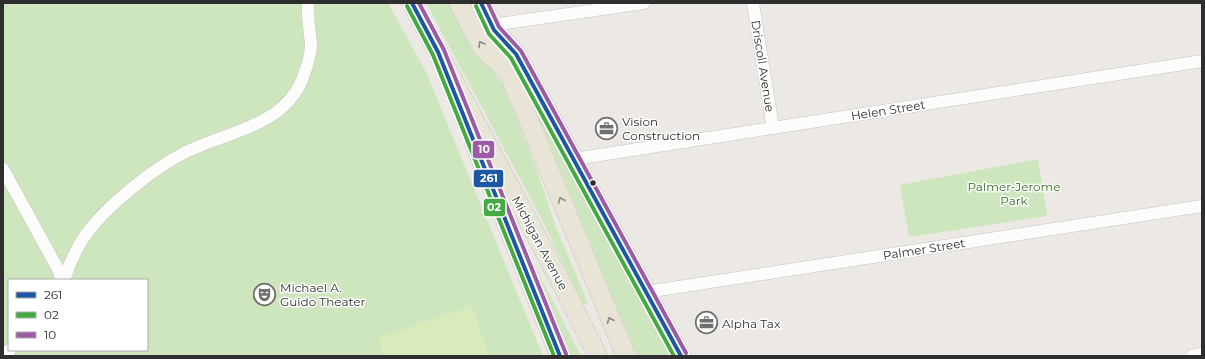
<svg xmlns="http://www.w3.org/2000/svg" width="1205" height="359" viewBox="0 0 1205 359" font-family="Montserrat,sans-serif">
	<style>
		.green { fill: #cee6be; fill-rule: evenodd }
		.pitch { fill: #d9eabb }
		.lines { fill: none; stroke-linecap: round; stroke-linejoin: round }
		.street-casing { stroke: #c5c4c5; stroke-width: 13 }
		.primary-casing { stroke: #c6c5c4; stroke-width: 20 }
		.street { stroke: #fcfcfb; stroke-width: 12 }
		.primary { stroke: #e8e4d6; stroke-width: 19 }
		.bus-1-casing { stroke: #fff; stroke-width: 7 }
		.bus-2-casing { stroke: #fff; stroke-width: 7 }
		.bus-3-casing { stroke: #fff; stroke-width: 7 }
		.bus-1 { stroke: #1e57a3; stroke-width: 4 }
		.bus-2 { stroke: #44aa42; stroke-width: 4 }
		.bus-3 { stroke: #9b5ba5; stroke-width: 4 }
		.oneway { stroke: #8b8982 }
		.bus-dot { fill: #2e2e2e; stroke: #fff; stroke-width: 1.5 }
		.labels { text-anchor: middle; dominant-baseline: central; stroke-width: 3; stroke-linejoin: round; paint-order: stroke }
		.street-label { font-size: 12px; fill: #2e2e2e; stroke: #fff }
		.poi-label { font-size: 12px; fill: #2e2e2e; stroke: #fff; text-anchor: start }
		.park-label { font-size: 12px; fill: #2c6e1b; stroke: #fff }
		.line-badge { stroke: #fff; stroke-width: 1.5 }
		.badge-label { font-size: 11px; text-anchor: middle; font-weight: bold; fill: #fff }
	</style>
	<rect width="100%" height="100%" fill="#ece8e4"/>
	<g class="green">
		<path d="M3,3H388L426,72L543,356H3ZM9,280H147V350H9Z"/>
		<polygon points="426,3 455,3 490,67 503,85 537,170 556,227 588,303 583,305 540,216"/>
		<polygon points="540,112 672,356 637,356 537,114"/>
		<polygon points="1038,159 1047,216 909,237 900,185"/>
		<polygon points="534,264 581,356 571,356"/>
	</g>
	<polygon class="pitch" points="472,306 489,356 384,356 378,338"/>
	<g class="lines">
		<defs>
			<g id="street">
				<polyline points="753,3 773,128"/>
				<polyline points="492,25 644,3"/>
				<polyline points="574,159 1202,61"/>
				<polyline points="3,169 59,271 61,280"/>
				<path d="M64,280C70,262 78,244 90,229C111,203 154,168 184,153C224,132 282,128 302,80C306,69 311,57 311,45C310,31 307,17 308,3"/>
				<polyline points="646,292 1202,206"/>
				<polyline points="3,354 10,350"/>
				<polyline points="1192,356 1202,354"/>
			</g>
			<g id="primary">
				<polyline points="412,3 565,290 598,356"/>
				<polyline points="459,3 483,49 507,70"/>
				<polyline points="481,3 494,30 508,71 626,356"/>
				<polyline points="501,37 516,54 681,356"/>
				<polyline points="474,142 560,356"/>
			</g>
		</defs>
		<use href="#street" class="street-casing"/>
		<use href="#primary" class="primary-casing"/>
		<use href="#street" class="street"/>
		<use href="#primary" class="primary"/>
		<defs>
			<g id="bus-1">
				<polyline points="412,3 438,52 560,356"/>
				<polyline points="481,3 494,30 516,54 681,356"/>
			</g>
			<g id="bus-2">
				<polyline points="407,6 433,55 554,356"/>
				<polyline points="476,6 489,34 511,58 674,356"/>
			</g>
			<g id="bus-3">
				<polyline points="419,3 444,50 566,354"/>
				<polyline points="488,3 499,27 521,51 686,353"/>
			</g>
		</defs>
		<use href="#bus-1" class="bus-1-casing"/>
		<use href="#bus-2" class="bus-2-casing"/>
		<use href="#bus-3" class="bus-3-casing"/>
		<use href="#bus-1" class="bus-1"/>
		<use href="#bus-2" class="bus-2"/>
		<use href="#bus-3" class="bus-3"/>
	</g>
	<defs><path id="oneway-chevron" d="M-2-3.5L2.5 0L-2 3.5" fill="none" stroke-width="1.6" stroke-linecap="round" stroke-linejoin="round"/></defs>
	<g class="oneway">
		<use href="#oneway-chevron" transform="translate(481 44) rotate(-120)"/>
		<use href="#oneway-chevron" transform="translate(561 200) rotate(-112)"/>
		<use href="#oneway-chevron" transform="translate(610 320) rotate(-113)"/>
	</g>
	<defs>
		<symbol id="office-ring" viewBox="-11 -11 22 22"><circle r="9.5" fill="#fff" stroke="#706f6e" stroke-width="1.5"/><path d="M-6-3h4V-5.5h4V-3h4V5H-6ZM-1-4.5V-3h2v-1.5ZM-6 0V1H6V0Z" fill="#706f6e"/></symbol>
		<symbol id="theatre-ring" viewBox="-11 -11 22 22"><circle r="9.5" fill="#fff" stroke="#706f6e" stroke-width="1.5"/><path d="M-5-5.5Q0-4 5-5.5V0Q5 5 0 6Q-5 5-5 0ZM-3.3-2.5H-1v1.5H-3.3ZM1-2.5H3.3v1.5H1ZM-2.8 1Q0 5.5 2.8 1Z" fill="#706f6e"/></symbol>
	</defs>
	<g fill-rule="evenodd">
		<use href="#office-ring" x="594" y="116" width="25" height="25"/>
		<use href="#theatre-ring" x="252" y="282" width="25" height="25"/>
		<use href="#office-ring" x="694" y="310" width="25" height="25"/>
	</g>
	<circle class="bus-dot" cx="593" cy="183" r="3.5"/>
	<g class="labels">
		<g class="street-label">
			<text transform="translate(763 66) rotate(81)">Driscoll Avenue</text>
			<text transform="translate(888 110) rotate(-9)">Helen Street</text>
			<text transform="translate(540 243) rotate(62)">Michigan Avenue</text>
			<text transform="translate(924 249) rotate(-9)">Palmer Street</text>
		</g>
		<g class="poi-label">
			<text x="622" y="121">Vision<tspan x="622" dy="14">Construction</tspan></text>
			<text x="280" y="287">Michael A.<tspan x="280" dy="14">Guido Theater</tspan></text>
			<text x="722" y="323">Alpha Tax</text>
		</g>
		<g class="park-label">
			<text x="1014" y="186">Palmer-Jerome<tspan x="1014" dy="14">Park</tspan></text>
		</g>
	</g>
	<g class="line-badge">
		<rect x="472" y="140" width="23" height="19" rx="4" fill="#9b5ba5"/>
		<rect x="473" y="169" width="31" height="19" rx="4" fill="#1e57a3"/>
		<rect x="483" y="198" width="23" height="19" rx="4" fill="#44aa42"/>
	</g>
	<g class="badge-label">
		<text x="484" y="153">10</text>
		<text x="489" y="182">261</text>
		<text x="494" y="211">02</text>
	</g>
	<rect width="1205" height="359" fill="none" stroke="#2e2e2e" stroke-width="8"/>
	<rect x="8" y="279" width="140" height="72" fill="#ffffff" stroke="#ababab"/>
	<rect x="16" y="292" width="20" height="6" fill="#1e57a3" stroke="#ababab"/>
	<text x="44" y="299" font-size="12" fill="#2e2e2e">261</text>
	<rect x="16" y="312" width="20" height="6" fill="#44aa42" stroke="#ababab"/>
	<text x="44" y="319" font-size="12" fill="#2e2e2e">02</text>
	<rect x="16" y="332" width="20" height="6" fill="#9b5ba5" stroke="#ababab"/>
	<text x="44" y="339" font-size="12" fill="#2e2e2e">10</text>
</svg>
